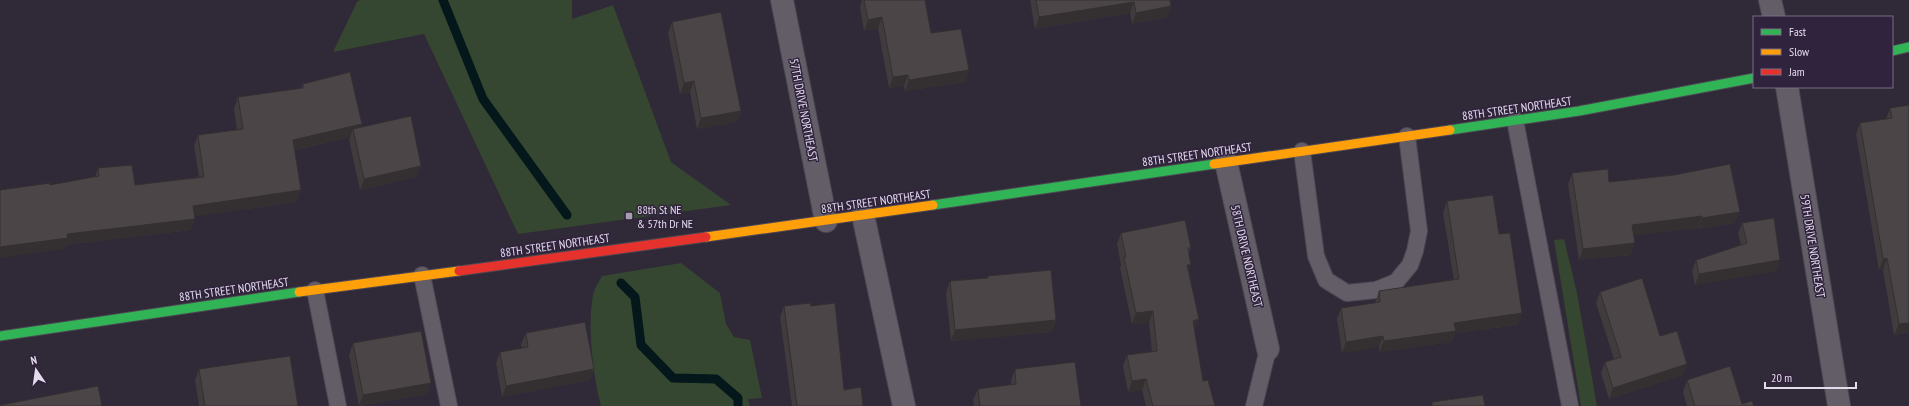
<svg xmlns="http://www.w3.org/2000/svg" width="1909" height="406" viewBox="0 0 1909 406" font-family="'PT Sans Narrow',sans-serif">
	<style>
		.green { fill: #354631 }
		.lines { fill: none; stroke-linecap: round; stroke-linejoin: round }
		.stream { stroke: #04171a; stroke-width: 9 }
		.lane-casing { stroke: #4d4753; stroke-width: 18 }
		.street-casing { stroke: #4d4753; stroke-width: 24 }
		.fast-casing { stroke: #4d4753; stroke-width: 11 }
		.slow-casing { stroke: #4d4753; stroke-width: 11 }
		.jam-casing { stroke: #4d4753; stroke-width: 11 }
		.lane { stroke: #625d67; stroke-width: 16 }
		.street { stroke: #625d67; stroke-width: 22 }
		.fast { stroke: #30b455; stroke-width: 9 }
		.slow { stroke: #ff9f0a; stroke-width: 9 }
		.jam { stroke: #e5322d; stroke-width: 9 }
		.wall { fill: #403b3d }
		.shaded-wall { fill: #343032 }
		.building { fill: #4b4547; stroke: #343032 }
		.poi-dot { fill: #a59dad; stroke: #30233d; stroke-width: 1.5 }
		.labels { text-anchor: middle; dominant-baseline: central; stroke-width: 3; stroke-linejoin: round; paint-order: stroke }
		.street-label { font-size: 12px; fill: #e4dced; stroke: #30233d }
		.poi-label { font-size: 12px; fill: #e4dced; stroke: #30233d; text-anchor: start }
	</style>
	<rect width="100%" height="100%" fill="#302937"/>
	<g class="green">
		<polygon points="360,0 572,0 572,19 613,5 671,162 731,205 518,234 424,34 333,52 357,2"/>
		<polygon points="1564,239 1577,293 1597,406 1581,406 1554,240"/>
		<path d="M681,263L720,293L726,324L734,337L750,340L762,398L748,399L750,406H601C593,374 587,328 593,295C594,289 599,282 602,276Z"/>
	</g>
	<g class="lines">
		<g class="stream">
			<polyline points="443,0 483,99 567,215"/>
			<polyline points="621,283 635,297 641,345 673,378 716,379 738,398 738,406"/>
		</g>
		<defs>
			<g id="lane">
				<polyline points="1515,120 1570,406"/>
				<polyline points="1302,151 1316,256 1326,280 1347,293 1376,290 1396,282 1410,265 1415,251 1419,231 1407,136"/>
				<polyline points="422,275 449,406"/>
				<polyline points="315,290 338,406"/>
				<polyline points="1254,406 1268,349"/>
			</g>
			<g id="street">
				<polyline points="782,0 826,221"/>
				<polyline points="1770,0 1774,17"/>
				<polyline points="1787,87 1839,406"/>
				<polyline points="1226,162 1268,349"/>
				<polyline points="863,215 904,406"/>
			</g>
			<g id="fast">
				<polyline points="1892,51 1909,47"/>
				<polyline points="1450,130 1579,111 1754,78"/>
				<polyline points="933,205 1214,164"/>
				<polyline points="0,336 299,292"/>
			</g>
			<g id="slow">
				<polyline points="1214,164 1450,130"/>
				<polyline points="706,237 933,205"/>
				<polyline points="299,292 459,271"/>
			</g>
			<polyline id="jam" points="459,271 706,237"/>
		</defs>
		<use href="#lane" class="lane-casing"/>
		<use href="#street" class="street-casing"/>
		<use href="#fast" class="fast-casing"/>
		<use href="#slow" class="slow-casing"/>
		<use href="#jam" class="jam-casing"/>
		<use href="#lane" class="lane"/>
		<use href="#street" class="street"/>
		<use href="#fast" class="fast"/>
		<use href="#slow" class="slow"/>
		<use href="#jam" class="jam"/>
	</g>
	<g class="wall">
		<polygon points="862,0 925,0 931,33 969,70 965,82 905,91 904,86 889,88 878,28 864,31 860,8"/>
		<polygon points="1030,0 1170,0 1171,6 1167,17 1132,24 1130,13 1035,29"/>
		<polygon points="672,22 741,111 737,122 697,129 690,92 680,94 668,33"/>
		<polygon points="303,84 361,127 417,177 360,190 349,140 350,137 295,150 297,202 195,216 195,219 191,230 65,245 64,249 50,185 95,177 98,168 135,185 199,177 194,146 198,135 237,130 234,109 238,97 301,88"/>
		<polygon points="1909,105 1909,333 1894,335 1883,270 1879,270 1856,134 1860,123 1886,119 1890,108"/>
		<polygon points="1572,173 1609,182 1735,223 1698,229 1698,228 1634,235 1631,255 1579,260 1568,184"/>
		<polygon points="1447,201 1499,234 1518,325 1455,333 1452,342 1379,352 1379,347 1342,353 1337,319 1341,308 1375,303 1379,291 1454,280 1443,213"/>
		<polygon points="1742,223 1776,271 1695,285 1692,271 1696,260 1741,245 1738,234"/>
		<polygon points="1121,233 1191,248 1189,253 1189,271 1199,319 1195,330 1194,330 1203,381 1215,406 1146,406 1142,390 1128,392 1123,366 1127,355 1152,352 1149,323 1132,324 1120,268 1121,265 1117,244"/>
		<polygon points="988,276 1056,320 1052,332 951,341 946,293 950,281 987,278"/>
		<polygon points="1600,292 1660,336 1683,375 1609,399 1601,373 1605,362 1614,359 1596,303"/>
		<polygon points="784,306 811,306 844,390 863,406 792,406 780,317"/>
		<polygon points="526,333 594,369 590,380 502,397 496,363 500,352 522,348 521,344"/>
		<polygon points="353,343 427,394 359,406 349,355"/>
		<polygon points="199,369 298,406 199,406 195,380"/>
		<polygon points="1015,369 1081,406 974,406 973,400 978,389 1011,385 1011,381"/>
		<polygon points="1687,380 1742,404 1754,406 1687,406 1683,392"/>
	</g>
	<g class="shaded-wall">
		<polygon points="1134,2 1130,13 1035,29 1039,17"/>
		<polygon points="1171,6 1167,17 1132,24 1136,13"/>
		<polygon points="882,17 878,28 864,31 868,20"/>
		<polygon points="969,70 965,82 905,91 909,80"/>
		<polygon points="908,75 904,86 889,88 893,77"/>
		<polygon points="694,81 690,92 680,94 684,83"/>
		<polygon points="741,111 737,122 697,129 701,118"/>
		<polygon points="362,124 358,135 353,129 350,137 289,151 293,140"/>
		<polygon points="421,166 417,177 360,190 364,179"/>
		<polygon points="301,190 297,202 189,217 193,206"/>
		<polygon points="1740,212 1735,223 1698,229 1702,218"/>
		<polygon points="1702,216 1698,228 1628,236 1632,225"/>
		<polygon points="195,219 191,230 65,245 64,249 0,258 0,247 67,234"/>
		<polygon points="1635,243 1631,255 1579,260 1583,249"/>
		<polygon points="1887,258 1883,270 1879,270 1883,259"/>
		<polygon points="1780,260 1776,271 1695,285 1699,274"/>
		<polygon points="1187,265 1191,265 1187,276"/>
		<polygon points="1153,311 1149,323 1132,324 1136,313"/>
		<polygon points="1522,313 1518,325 1455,333 1452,342 1379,352 1384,341 1454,323"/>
		<polygon points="1199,319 1195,330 1189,332 1193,321"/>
		<polygon points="1056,320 1052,332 951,341 955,330"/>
		<polygon points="1909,323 1909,333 1894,335 1899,324"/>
		<polygon points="1383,336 1379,347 1342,353 1346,342"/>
		<polygon points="1687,364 1683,375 1609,399 1613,388"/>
		<polygon points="594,369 590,380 502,397 506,386"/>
		<polygon points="1146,379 1142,390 1128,392 1132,381"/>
		<polygon points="431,383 427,394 359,406 363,395"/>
	</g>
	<g class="building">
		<polygon points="864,0 925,0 931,33 961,29 969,70 909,80 908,75 893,77 882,17 868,20"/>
		<polygon points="1036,0 1170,0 1171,6 1136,13 1134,2 1039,17"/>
		<polygon points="721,12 741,111 701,118 694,81 684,83 672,22"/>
		<polygon points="350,72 362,124 293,140 301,190 193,206 195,219 67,234 68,238 0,247 0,190 50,183 50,185 99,176 98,168 132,165 135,185 204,177 198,135 243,129 238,97 303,88 303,84"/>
		<polygon points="1909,105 1909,323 1899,324 1887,258 1883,259 1860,123 1892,118 1890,108"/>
		<polygon points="411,116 421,166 364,179 353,129"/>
		<polygon points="1730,164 1740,212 1702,218 1702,216 1632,225 1635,243 1583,249 1572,173 1608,169 1609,182 1674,175"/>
		<polygon points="1493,195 1499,234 1510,233 1522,313 1454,323 1456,331 1384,341 1383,336 1346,342 1341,308 1380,302 1379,291 1459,279 1447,201"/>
		<polygon points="1774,218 1780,260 1699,274 1696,260 1747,243 1742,223"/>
		<polygon points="1185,220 1191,248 1188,248 1191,265 1187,265 1199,319 1193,321 1203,381 1208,380 1215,406 1153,406 1146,379 1132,381 1127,355 1157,351 1153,311 1136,313 1124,257 1126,257 1121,233"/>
		<polygon points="1051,270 1056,320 955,330 950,281 988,278 988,276"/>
		<polygon points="1642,278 1660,336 1677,331 1687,364 1613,388 1605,362 1621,357 1600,292"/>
		<polygon points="810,303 811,306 835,303 844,390 861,387 863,406 797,406 784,306"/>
		<polygon points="585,322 594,369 506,386 500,352 528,347 526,333"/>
		<polygon points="421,331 431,383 363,395 353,343"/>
		<polygon points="290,356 298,406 205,406 199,369"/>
		<polygon points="1075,362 1081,406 980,406 978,389 1016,384 1015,369"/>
		<polygon points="1730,366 1742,404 1752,401 1754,406 1695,406 1687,380"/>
		<polygon points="98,386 102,406 2,406 1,405"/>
		<polygon points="1483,395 1485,406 1432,406 1432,402"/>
	</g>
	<rect class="poi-dot" x="625" y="212" width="8" height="8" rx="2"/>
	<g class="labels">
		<g class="street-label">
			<text transform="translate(1517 108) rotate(-8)">88TH STREET NORTHEAST</text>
			<text transform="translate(804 110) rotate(79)">57TH DRIVE NORTHEAST</text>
			<text transform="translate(1197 154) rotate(-8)">88TH STREET NORTHEAST</text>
			<text transform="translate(876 201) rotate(-8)">88TH STREET NORTHEAST</text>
			<text transform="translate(555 245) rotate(-8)">88TH STREET NORTHEAST</text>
			<text transform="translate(1813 246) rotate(81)">59TH DRIVE NORTHEAST</text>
			<text transform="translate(1247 256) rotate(77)">58TH DRIVE NORTHEAST</text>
			<text transform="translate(234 289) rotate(-8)">88TH STREET NORTHEAST</text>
		</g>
		<g class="poi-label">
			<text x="637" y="209">88th St NE<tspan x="637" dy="14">&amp; 57th Dr NE</tspan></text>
		</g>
	</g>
	<rect x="1753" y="16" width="140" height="72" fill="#30233d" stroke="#786d83"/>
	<rect x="1761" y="29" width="20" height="6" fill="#30b455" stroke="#786d83"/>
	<text x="1789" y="36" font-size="12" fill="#e4dced">Fast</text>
	<rect x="1761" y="49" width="20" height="6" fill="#ff9f0a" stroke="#786d83"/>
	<text x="1789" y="56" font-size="12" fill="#e4dced">Slow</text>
	<rect x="1761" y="69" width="20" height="6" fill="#e5322d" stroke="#786d83"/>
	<text x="1789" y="76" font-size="12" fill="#e4dced">Jam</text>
	<g transform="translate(36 370) rotate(347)" stroke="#30233d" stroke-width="3" paint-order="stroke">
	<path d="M0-3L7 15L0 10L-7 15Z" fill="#e4dced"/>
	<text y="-6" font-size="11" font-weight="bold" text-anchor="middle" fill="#e4dced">N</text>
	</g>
	<path d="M1765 382v6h91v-6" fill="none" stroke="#e4dced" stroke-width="2"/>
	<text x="1771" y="382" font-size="12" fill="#e4dced" stroke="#30233d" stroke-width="3" paint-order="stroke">20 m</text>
</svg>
